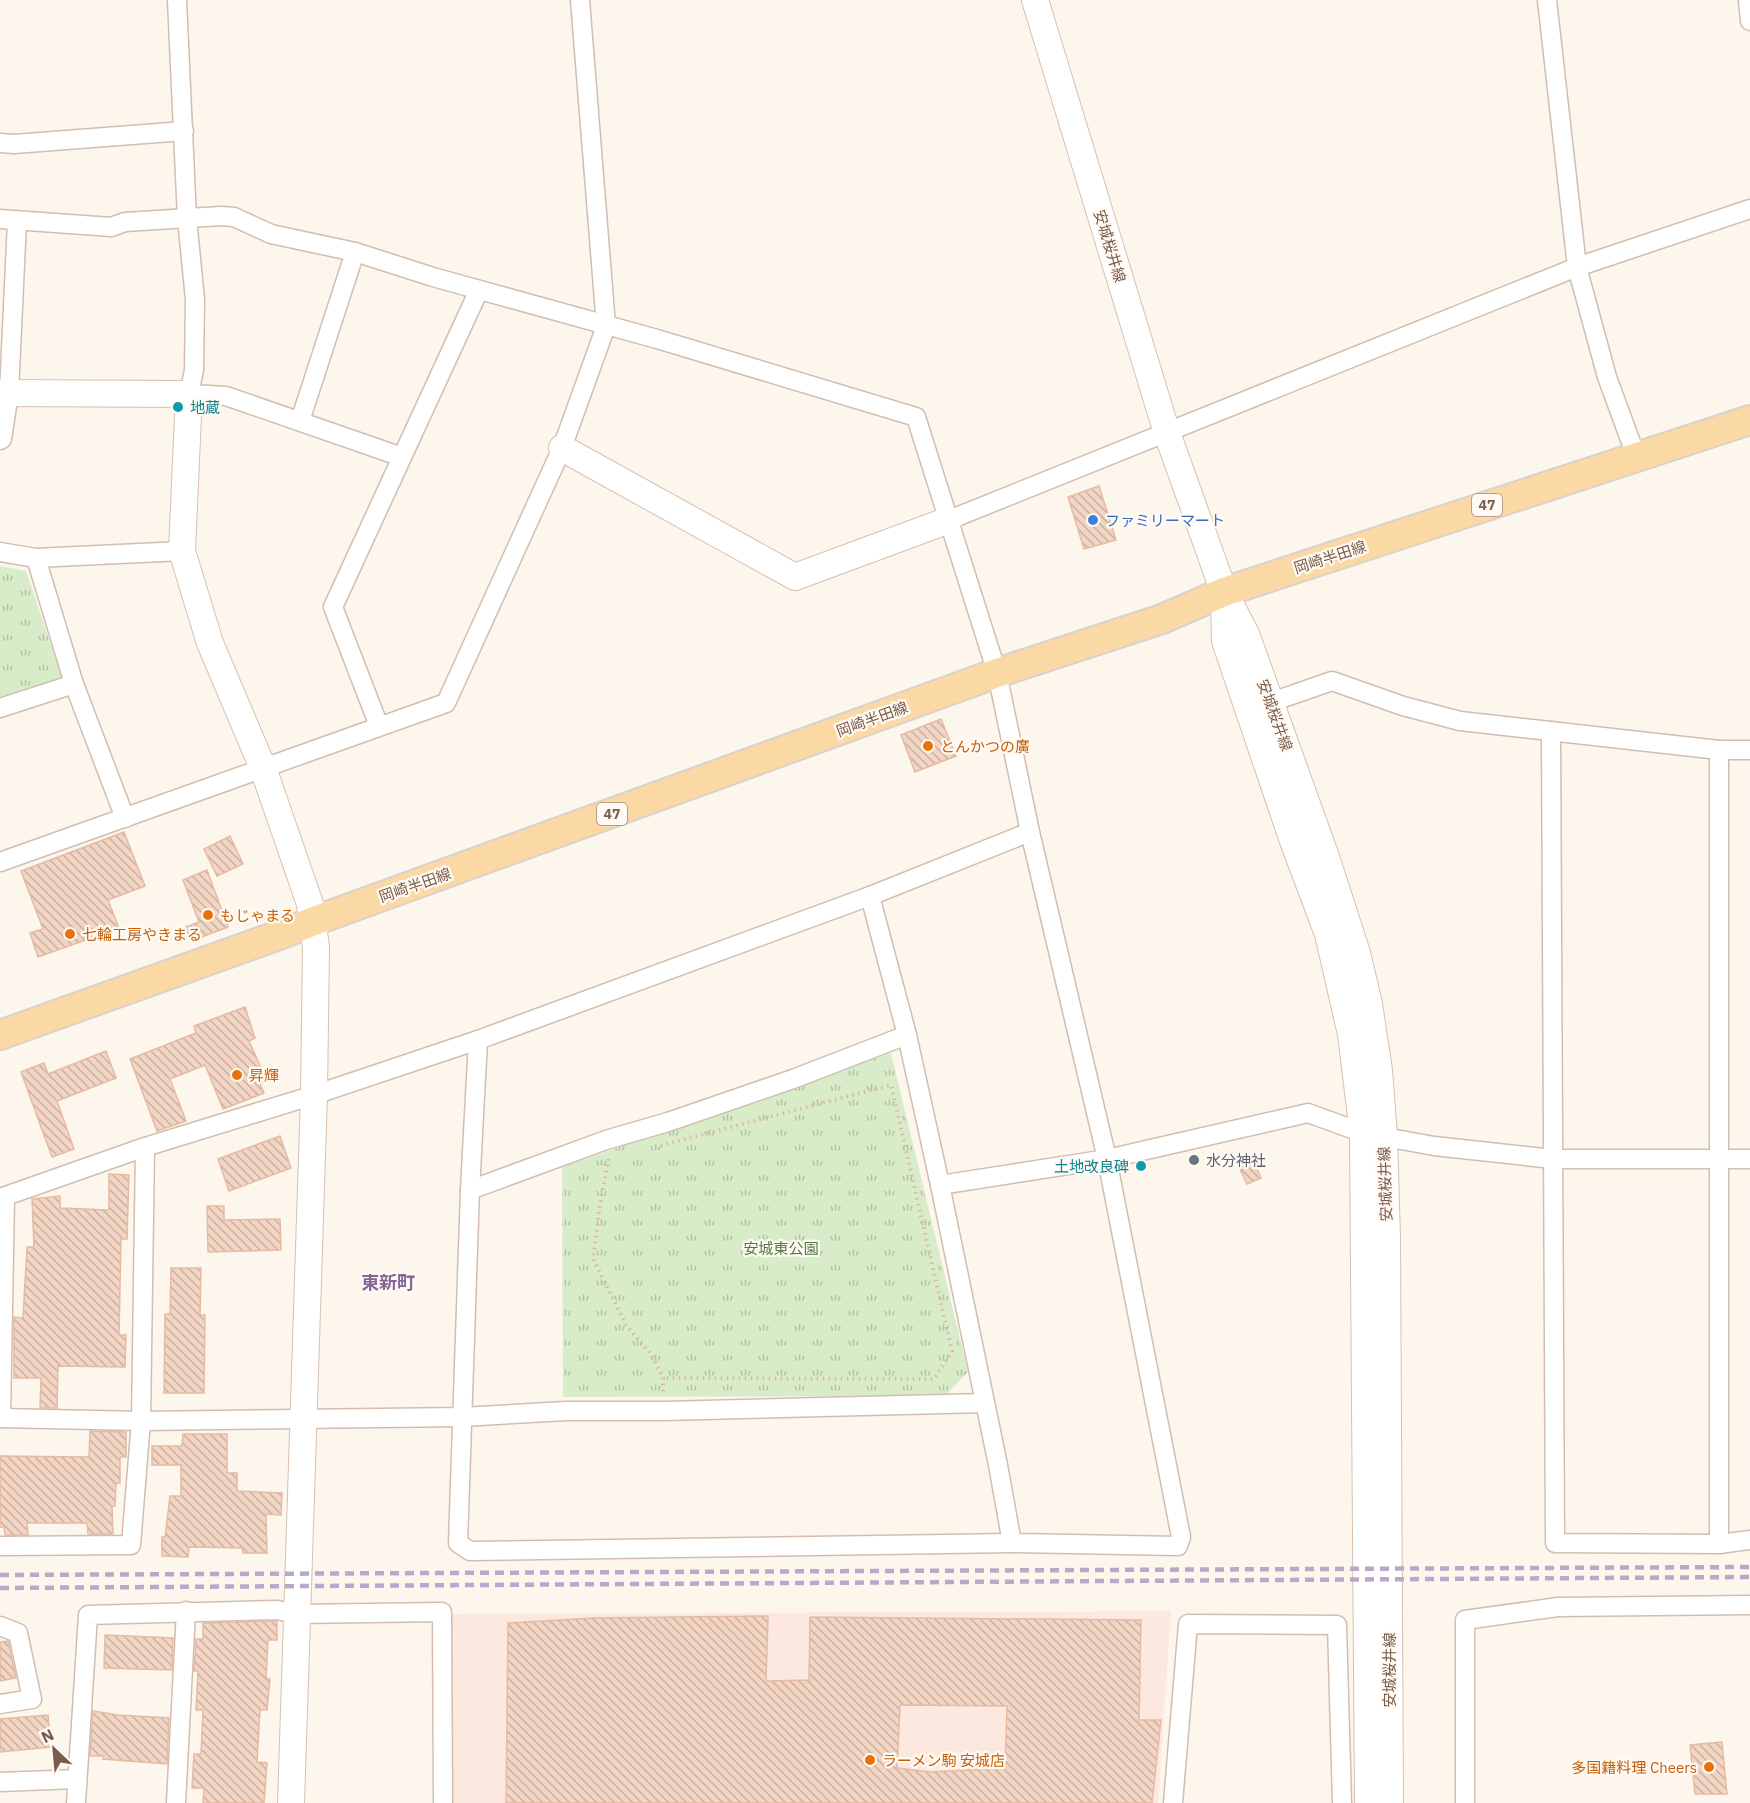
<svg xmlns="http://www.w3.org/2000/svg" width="1750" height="1803" viewBox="0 0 1750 1803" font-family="'IBM Plex Sans','Noto Sans JP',sans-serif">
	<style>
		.commercial { fill: #fde8e0 }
		.grass { fill: url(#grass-tufts) }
		.building { fill: url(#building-back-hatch); stroke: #e6bba3; stroke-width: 1.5; fill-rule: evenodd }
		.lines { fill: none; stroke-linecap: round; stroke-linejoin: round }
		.street-casing { stroke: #d1beb0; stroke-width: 21 }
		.secondary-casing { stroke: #d6c0b0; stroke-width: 28 }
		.primary-casing { stroke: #dad1cd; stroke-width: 32 }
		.path { stroke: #d9b8a5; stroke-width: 4; stroke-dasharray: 1.5 4.5; stroke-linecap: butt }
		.street { stroke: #fff; stroke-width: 18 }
		.secondary { stroke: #fff; stroke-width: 26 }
		.primary { stroke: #fbd9a5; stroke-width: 28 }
		.rail { stroke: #b9a8c9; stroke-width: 4.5; stroke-dasharray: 9 6; stroke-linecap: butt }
		.culture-dot { fill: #0f9aa8; stroke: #fffaf3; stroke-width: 2 }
		.shop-dot { fill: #3f7fe0; stroke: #fffaf3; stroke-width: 2 }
		.food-dot { fill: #e8710a; stroke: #fffaf3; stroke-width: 2 }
		.worship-dot { fill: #6b7280; stroke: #fffaf3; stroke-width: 2 }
		.labels { text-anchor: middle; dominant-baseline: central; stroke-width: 4.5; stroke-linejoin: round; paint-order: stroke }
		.shield { fill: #fffaf3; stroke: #a28b7f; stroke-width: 1.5 }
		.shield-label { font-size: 14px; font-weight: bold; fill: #7a5c4d }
		.street-label { font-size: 15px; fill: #7a5c4d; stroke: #fffaf3 }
		.culture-label { font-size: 15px; fill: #0d838f; stroke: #fffaf3; text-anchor: start }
		.shop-label { font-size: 15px; fill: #366cbe; stroke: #fffaf3; text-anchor: start }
		.food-label { font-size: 15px; fill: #c56008; stroke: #fffaf3; text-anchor: start }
		.worship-label { font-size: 15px; fill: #5b616d; stroke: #fffaf3; text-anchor: start }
		.park-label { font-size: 15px; fill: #537a41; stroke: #fffaf3 }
		.quarter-label { font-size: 18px; font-weight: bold; fill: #846695; stroke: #fffaf3 }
	</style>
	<defs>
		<pattern id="grass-tufts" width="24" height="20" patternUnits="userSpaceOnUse" patternTransform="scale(1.5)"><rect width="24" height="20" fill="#d8ecc9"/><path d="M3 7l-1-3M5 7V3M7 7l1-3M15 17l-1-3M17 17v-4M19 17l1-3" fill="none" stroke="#b4c2a5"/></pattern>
		<pattern id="building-back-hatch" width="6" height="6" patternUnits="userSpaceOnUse" patternTransform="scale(1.5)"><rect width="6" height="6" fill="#f3d5c3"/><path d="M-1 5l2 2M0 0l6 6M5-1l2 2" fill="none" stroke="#cab0a1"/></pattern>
	</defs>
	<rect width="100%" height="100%" fill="#fdf6ec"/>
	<polygon class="commercial" points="1171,1611 1158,1803 451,1803 451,1614"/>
	<g class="grass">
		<polygon points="0,566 26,571 62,678 0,700"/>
		<polygon points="891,1053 968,1372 945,1396 563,1397 562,1167"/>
	</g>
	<g class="building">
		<polygon points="1099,486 1116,540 1084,549 1068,497"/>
		<polygon points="941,719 956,756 915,772 901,735"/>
		<polygon points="124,832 145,886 108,900 119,928 38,957 30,933 43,929 21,871"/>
		<polygon points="230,836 243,864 217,876 204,849"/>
		<polygon points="207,870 228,927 191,941 186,927 199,922 183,880"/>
		<polygon points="245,1007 255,1038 249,1041 267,1081 260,1084 264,1093 223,1109 205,1065 170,1079 186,1121 157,1131 130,1059 196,1033 194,1026"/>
		<polygon points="106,1051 116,1078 57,1101 74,1149 52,1157 21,1072 44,1063 48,1074"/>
		<polygon points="280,1136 291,1168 229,1191 218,1159"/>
		<polygon points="1253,1159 1261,1178 1247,1184 1238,1165"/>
		<polygon points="109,1174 129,1175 127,1239 121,1239 119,1335 126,1335 125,1367 58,1366 57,1408 40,1408 41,1378 14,1378 14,1317 23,1318 27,1247 34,1247 32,1199 60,1196 60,1208 109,1210"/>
		<polygon points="207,1206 224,1206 224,1220 280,1219 281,1250 208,1252"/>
		<polygon points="171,1268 201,1268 200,1315 205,1315 204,1393 164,1393 165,1314 170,1314"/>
		<polygon points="90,1431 126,1432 126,1457 120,1457 120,1483 116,1483 115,1506 112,1506 113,1534 88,1534 87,1523 27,1523 28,1535 5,1535 4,1527 0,1527 0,1456 89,1457"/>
		<polygon points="183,1434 227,1434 227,1473 237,1473 237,1491 282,1493 281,1515 266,1514 267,1553 243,1553 242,1548 189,1547 188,1557 162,1556 162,1537 165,1537 170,1496 181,1496 181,1465 152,1465 152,1446 182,1446"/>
		<path d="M768,1616L766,1681L809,1680L810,1617L1141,1620L1139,1720H1161L1152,1803H506L508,1623L594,1618ZM900,1705L1007,1706L1005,1768L931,1772L897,1768Z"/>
		<polygon points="277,1621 277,1640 268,1640 266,1678 270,1679 267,1710 260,1710 257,1762 267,1763 264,1803 203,1803 204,1788 192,1788 194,1754 201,1754 203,1710 196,1710 198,1671 194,1671 196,1639 203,1639 203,1623"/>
		<polygon points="105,1635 173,1638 172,1670 104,1668"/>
		<polygon points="8,1641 16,1678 0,1681 0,1642"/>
		<polygon points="93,1711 118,1715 169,1718 167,1764 103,1759 104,1756 90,1756"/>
		<polygon points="48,1715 51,1747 0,1752 0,1719"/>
		<polygon points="1722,1742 1727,1794 1695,1794 1690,1745"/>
	</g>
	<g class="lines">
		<defs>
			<g id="street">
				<polyline points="177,0 187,219 195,299 194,370 189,394 226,396 402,457"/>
				<polyline points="1547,0 1577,267 1607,377 1636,456"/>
				<polyline points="1748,0 1750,21"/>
				<polyline points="0,143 14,144 184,131"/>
				<polyline points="0,219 111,227 125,222 221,216 234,217 271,234 355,252 433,277 657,339 916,417 997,673 1030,832 1107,1159 1181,1537 1178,1546 1012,1543 998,1465 940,1185 907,1035 870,896"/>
				<polyline points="300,421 355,252"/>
				<polyline points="0,440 2,439 9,393 17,221"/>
				<polyline points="949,520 1577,267 1750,209"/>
				<polyline points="0,552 36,558 182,551"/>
				<polyline points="36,558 74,684 125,818"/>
				<polyline points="1260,706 1332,681 1403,706 1460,721 1719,750 1750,750"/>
				<polyline points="0,708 74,684"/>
				<polyline points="379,726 333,607 479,290"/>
				<polyline points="1551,731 1555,1543 1719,1544 1750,1540"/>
				<polyline points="1719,750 1719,1544"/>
				<polyline points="0,862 446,703 562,448 606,326 580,0"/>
				<polyline points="478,1040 470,1190 458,1543 470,1551 1012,1543"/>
				<polyline points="940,1185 1107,1159 1308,1113 1363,1133 1434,1146 1553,1159 1750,1159"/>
				<polyline points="470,1190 606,1140 668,1122 793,1079 907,1035"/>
				<polyline points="0,1198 145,1147 314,1095 478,1040 870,896 1030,832"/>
				<polyline points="0,1418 141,1421 462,1417 566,1411 664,1411 985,1403"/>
				<polyline points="1,1418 5,1197"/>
				<polyline points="0,1546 131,1545 141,1421 145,1147"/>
				<polyline points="0,1626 18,1633 32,1699 0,1704"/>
				<polyline points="0,1782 77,1779"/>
				<polyline points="76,1803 88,1615 277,1610 296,1614 442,1612 443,1803"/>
				<polyline points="176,1803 186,1611"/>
				<polyline points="1173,1803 1188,1624 1337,1625 1342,1803"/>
				<polyline points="1465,1803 1465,1620 1558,1607 1750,1605"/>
			</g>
			<g id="secondary">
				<polyline points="1035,0 1167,433 1224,592 1246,634 1327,860 1357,953 1369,1004 1379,1070 1384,1136 1387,1238 1390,1803"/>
				<polyline points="0,393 189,394 182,551 210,643 263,768 310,904 316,947 314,1095 291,1803"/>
				<polyline points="562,448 795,577 949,520"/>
				<polyline points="1224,599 1225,641 1293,841 1328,934 1351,1034 1363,1133 1368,1803"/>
			</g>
			<polyline id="primary" points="0,1035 282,934 314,921 997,673 1162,619 1224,592 1750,420"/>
		</defs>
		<use href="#street" class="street-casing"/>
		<use href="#secondary" class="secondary-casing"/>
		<use href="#primary" class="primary-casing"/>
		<g class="path">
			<polyline points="655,1147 891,1085 952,1351 934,1379 663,1378"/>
			<polyline points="609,1159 600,1204 593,1259 626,1325 651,1354 663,1378 663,1395"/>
		</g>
		<use href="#street" class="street"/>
		<use href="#secondary" class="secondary"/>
		<use href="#primary" class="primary"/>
		<g class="rail">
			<polyline points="0,1575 1750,1567"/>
			<polyline points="0,1588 1750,1577"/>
		</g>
	</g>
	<g class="culture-dot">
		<circle cx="178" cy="407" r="6"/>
		<circle cx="1141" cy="1166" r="6"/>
	</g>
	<circle class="shop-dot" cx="1093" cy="520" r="6"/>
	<g class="food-dot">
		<circle cx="928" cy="746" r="6"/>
		<circle cx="208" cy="915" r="6"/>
		<circle cx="70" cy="934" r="6"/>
		<circle cx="237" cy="1075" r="6"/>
		<circle cx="870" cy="1760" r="6"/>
		<circle cx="1709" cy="1767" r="6"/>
	</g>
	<circle class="worship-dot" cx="1194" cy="1160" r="6"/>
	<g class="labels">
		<g class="shield">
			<rect x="1472" y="494" width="30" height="22" rx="4.5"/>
			<rect x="597" y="803" width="30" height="22" rx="4.5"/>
		</g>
		<g class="shield-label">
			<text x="1487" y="505">47</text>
			<text x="612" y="814">47</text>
		</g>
		<g class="street-label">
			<text transform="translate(1110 246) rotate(73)">安城桜井線</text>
			<text transform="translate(1330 557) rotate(-18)">岡崎半田線</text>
			<text transform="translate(1275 715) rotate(70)">安城桜井線</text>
			<text transform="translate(872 719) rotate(-20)">岡崎半田線</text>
			<text transform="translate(415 885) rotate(-19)">岡崎半田線</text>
			<text transform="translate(1385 1184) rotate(-92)">安城桜井線</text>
			<text transform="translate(1389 1670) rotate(-90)">安城桜井線</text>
		</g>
		<g class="culture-label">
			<text x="190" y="407">地蔵</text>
			<text x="1129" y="1166" text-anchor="end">土地改良碑</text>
		</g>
		<g class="shop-label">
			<text x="1105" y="520">ファミリーマート</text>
		</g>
		<g class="food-label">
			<text x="940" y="746">とんかつの廣</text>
			<text x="220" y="915">もじゃまる</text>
			<text x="82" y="934">七輪工房やきまる</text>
			<text x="249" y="1075">昇輝</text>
			<text x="882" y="1760">ラーメン駒 安城店</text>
			<text x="1697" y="1767" text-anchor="end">多国籍料理 Cheers</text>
		</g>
		<g class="worship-label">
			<text x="1206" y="1160">水分神社</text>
		</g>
		<g class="park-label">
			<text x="781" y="1248">安城東公園</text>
		</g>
		<g class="quarter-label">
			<text x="388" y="1282">東新町</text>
		</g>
	</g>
	<g transform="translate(54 1749) rotate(334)" stroke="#fffaf3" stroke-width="4.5" paint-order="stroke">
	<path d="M0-4.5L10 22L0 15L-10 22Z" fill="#7a5c4d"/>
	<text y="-9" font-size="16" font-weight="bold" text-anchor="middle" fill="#7a5c4d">N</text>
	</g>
</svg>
